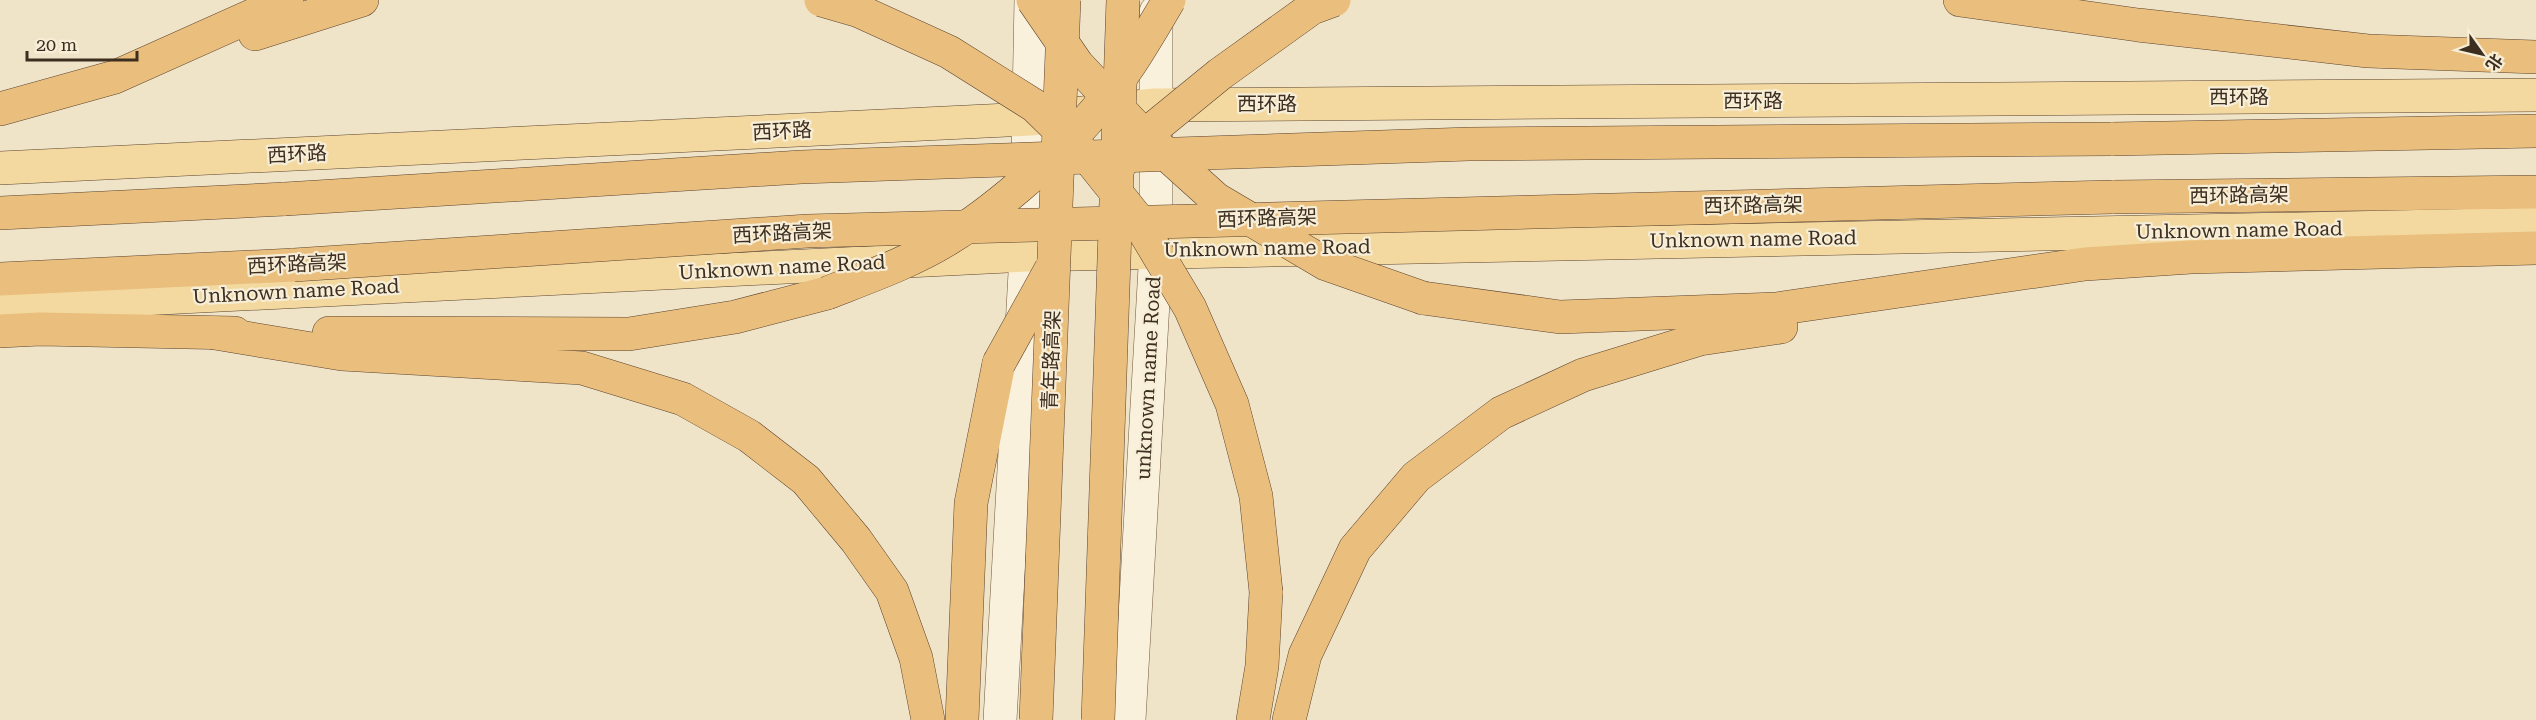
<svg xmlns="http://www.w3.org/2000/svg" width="2536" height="720" viewBox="0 0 2536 720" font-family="'Roboto Serif','Noto Sans SC',serif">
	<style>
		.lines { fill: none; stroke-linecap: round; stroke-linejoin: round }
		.secondary-casing { stroke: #6f573f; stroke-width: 34 }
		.primary-casing { stroke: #5b4430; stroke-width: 34 }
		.trunk-casing { stroke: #5b4430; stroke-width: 34 }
		.secondary { stroke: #faf1dc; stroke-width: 33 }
		.primary { stroke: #f3d9a0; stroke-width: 33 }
		.trunk { stroke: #eabe7c; stroke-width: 33 }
		.trunk-bridge-casing { stroke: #5b4430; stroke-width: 34; stroke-linecap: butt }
		.trunk-bridge { stroke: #eabe7c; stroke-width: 33 }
		.labels { text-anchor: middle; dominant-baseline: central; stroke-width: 4.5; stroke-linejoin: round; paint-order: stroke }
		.street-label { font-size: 20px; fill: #3d2e20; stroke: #f7eed8 }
	</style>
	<rect width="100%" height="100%" fill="#f0e4c8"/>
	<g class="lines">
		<defs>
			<g id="secondary">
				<polyline points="1000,720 1026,255 1031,0"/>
				<polyline points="1129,720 1156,250 1156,12"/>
			</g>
			<g id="primary">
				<polyline points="0,168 1030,119 1154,105 2536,95"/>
				<polyline points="0,306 1026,255 2536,224"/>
			</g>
			<g id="trunk">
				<polyline points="1960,0 2138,25 2368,51 2536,57"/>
				<polyline points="255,34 362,0"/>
				<polyline points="0,109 115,77 287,0"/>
				<polyline points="2111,139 2536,131"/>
				<polyline points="2112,197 2536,192"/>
				<polyline points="0,213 285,199"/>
				<polyline points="0,279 294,265"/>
				<polyline points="1423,298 1560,317 1776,309 2085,264 2191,257 2536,248"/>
				<polyline points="0,331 40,329 235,333"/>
				<polyline points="215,333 342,354 582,368 683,399 749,436 806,480 856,540 892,591 916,658 928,720"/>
				<polyline points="329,333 629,334 735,317 827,293"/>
				<polyline points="962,720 971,503 999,363"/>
				<polyline points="1253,720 1262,666 1266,592"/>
				<polyline points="1289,720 1305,655 1355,549 1416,477 1501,413 1583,375 1700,339 1781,327"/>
			</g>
		</defs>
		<use href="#secondary" class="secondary-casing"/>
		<use href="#primary" class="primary-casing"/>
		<use href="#trunk" class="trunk-casing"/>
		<use href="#secondary" class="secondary"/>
		<use href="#primary" class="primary"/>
		<use href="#trunk" class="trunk"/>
		<defs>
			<g id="trunk-bridge">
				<polyline points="821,0 859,11 949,52 1035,106 1091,161 1135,216 1190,308 1232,404 1256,496 1266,592"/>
				<polyline points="1033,0 1077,64 1135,126 1216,199 1326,264 1423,298"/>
				<polyline points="1119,166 1133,145 1220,74 1312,8 1334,0"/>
				<polyline points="285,199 801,167 1469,144 2111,139"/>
				<polyline points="294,265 808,231 2112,197"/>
				<path d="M827,293C868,277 911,262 948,239C990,214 1052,161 1084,124C1118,87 1144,43 1169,0"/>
				<polyline points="999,363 1051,269"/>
				<polyline points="1036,720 1064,0"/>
				<polyline points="1098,720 1123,0"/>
			</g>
		</defs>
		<use href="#trunk-bridge" class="trunk-bridge-casing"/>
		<use href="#trunk-bridge" class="trunk-bridge"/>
	</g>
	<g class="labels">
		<g class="street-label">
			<text x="2239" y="97">西环路</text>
			<text x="1753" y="101">西环路</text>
			<text x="1267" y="104">西环路</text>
			<text transform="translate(782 131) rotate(-3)">西环路</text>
			<text transform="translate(297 154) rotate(-3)">西环路</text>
			<text transform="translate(2239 195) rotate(-1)">西环路高架</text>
			<text transform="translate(1753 205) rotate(-1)">西环路高架</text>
			<text transform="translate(1267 218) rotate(-2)">西环路高架</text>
			<text transform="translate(2239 230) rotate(-1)">Unknown name Road</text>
			<text transform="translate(782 233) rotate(-3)">西环路高架</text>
			<text transform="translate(1753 239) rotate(-1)">Unknown name Road</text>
			<text transform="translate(1267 248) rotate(-1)">Unknown name Road</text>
			<text transform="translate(297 264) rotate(-3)">西环路高架</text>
			<text transform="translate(782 267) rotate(-3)">Unknown name Road</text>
			<text transform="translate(296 291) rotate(-3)">Unknown name Road</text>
			<text transform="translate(1051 360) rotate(-88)">青年路高架</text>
			<text transform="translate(1148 378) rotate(-87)">unknown name Road</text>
		</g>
	</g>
	<g transform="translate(2482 54) rotate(124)" stroke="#f7eed8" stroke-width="4.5" paint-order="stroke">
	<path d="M0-4.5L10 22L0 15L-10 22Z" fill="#3d2e20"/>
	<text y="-9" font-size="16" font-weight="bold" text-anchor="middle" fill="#3d2e20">北</text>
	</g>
	<path d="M27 51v9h110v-9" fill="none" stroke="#3d2e20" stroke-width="3"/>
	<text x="36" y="51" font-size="18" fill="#3d2e20" stroke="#f7eed8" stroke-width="4.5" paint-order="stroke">20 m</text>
</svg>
